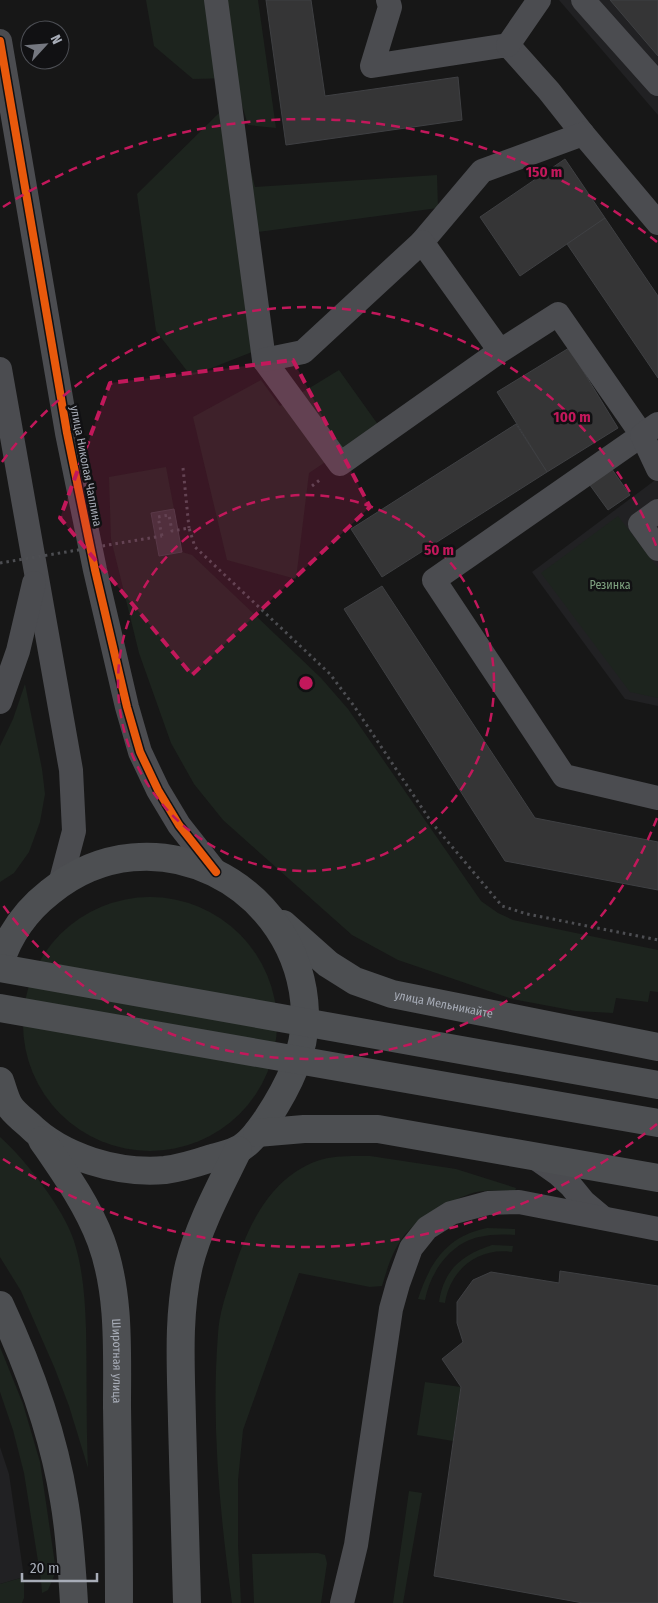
<svg xmlns="http://www.w3.org/2000/svg" width="658" height="1603" viewBox="0 0 658 1603" font-family="'Fira Sans Condensed',sans-serif">
	<style>
		.built { fill: #212123 }
		.green { fill: #1d241e }
		.building { fill: #353536; stroke: #3f4043 }
		.lines { fill: none; stroke-linecap: round; stroke-linejoin: round }
		.path { stroke: #4d4e52; stroke-width: 3; stroke-dasharray: 2.5 4; stroke-linecap: butt }
		.minor { stroke: #4b4c50; stroke-width: 24 }
		.major { stroke: #4d4f52; stroke-width: 28 }
		.path-bridge { stroke: #4d4e52; stroke-width: 3; stroke-dasharray: 2.5 4; stroke-linecap: butt }
		.major-bridge { stroke: #4d4f52; stroke-width: 28 }
		.cycleway-casing { stroke: #111113; stroke-width: 11 }
		.cycleway { stroke: #e8590c; stroke-width: 8 }
		.marked { fill: #c2185b; fill-opacity: 0.2; stroke: #c2185b; stroke-width: 4; stroke-dasharray: 10 6; stroke-linejoin: round }
		.ring { fill: none; stroke: #c2185b; stroke-width: 2.5; stroke-dasharray: 9 6 }
		.labels { text-anchor: middle; dominant-baseline: central; stroke-width: 5; stroke-linejoin: round; paint-order: stroke }
		.street-label { font-size: 12px; fill: #a8adb8; stroke: #111113 }
		.park-label { font-size: 12px; fill: #7fa381; stroke: #111113 }
		.centre { fill: #c2185b; stroke: #111113; stroke-width: 2.5 }
		.ring-label { font-size: 15px; text-anchor: middle; font-weight: bold; fill: #c2185b; stroke: #111113; stroke-width: 5; stroke-linejoin: round; paint-order: stroke }
	</style>
	<rect width="100%" height="100%" fill="#171717"/>
	<g class="built">
		<polygon points="559,0 658,0 658,115"/>
		<polygon points="658,478 658,706 625,699 532,572"/>
		<polygon points="0,1447 9,1474 24,1577 0,1584"/>
	</g>
	<g class="green">
		<polygon points="146,0 258,0 276,128 248,125 234,78 193,79 154,46"/>
		<polygon points="222,110 245,148 255,187 437,175 438,208 258,232 270,345 191,376 156,331 137,194"/>
		<polygon points="339,370 379,426 309,473 296,579 227,560 193,417 261,380 280,406"/>
		<polygon points="166,467 174,509 151,514 159,556 182,552 192,555 321,678 348,709 481,901 498,913 513,920 658,950 658,992 650,991 648,1002 616,998 613,1013 576,1011 512,999 398,960 352,935 223,820 194,784 171,743 139,653 111,539 109,477"/>
		<polygon points="618,516 658,568 658,698 630,692 541,573"/>
		<polygon points="25,684 42,769 45,794 40,822 29,852 14,873 0,882 0,746 13,719"/>
		<circle cx="150" cy="1024" r="127"/>
		<path d="M0,1137C25,1159 64,1209 74,1241C83,1269 85,1299 86,1328C87,1374 86,1421 88,1468L69,1406L55,1369L21,1291L0,1257Z"/>
		<path d="M370,1156L456,1169L516,1188L515,1191C505,1191 494,1190 484,1191C471,1192 459,1198 447,1204C405,1226 395,1241 382,1286L370,1287L299,1273L243,1430L238,1480V1545L241,1603H232C220,1514 211,1424 218,1334C219,1315 225,1297 231,1279C245,1232 267,1179 317,1161C334,1155 353,1156 370,1156Z"/>
		<path d="M487,1228L515,1229V1235C503,1234 491,1234 479,1237C450,1243 430,1273 425,1300L418,1299C430,1262 447,1236 487,1228Z"/>
		<path d="M492,1245L513,1246L512,1252C478,1247 450,1270 445,1303L439,1302C444,1269 462,1255 492,1245Z"/>
		<polygon points="0,1347 23,1404 40,1462 55,1564 54,1576 48,1590 42,1593 41,1580 24,1473 13,1430 0,1392"/>
		<polygon points="425,1382 461,1387 453,1441 417,1435"/>
		<polygon points="409,1491 422,1493 403,1603 393,1603"/>
		<polygon points="318,1553 325,1555 327,1563 321,1603 254,1603 252,1554"/>
		<polygon points="24,1577 24,1598 22,1603 0,1603 0,1584"/>
	</g>
	<g class="building">
		<polygon points="266,0 311,0 325,96 458,77 462,120 286,145"/>
		<polygon points="610,0 658,0 658,56"/>
		<polygon points="565,159 605,218 520,276 480,217"/>
		<polygon points="605,218 658,296 658,378 567,244"/>
		<polygon points="569,348 618,428 547,472 497,392"/>
		<polygon points="516,424 547,472 382,577 351,529"/>
		<polygon points="609,465 630,495 608,510 587,481"/>
		<polygon points="174,509 182,552 159,556 151,513"/>
		<polygon points="382,586 535,818 658,842 658,890 505,861 344,609"/>
		<polygon points="560,1271 658,1286 658,1603 583,1603 434,1576 461,1387 442,1359 463,1342 457,1323 457,1302 473,1280 491,1272 559,1283"/>
	</g>
	<g class="lines">
		<g class="path">
			<polyline points="183,468 189,528"/>
			<polyline points="312,486 321,479"/>
			<polyline points="162,536 158,517 169,515 172,531 189,528 195,547 330,674 354,706 432,823 502,906 527,914 658,940"/>
		</g>
		<g class="minor">
			<polyline points="216,0 264,360 340,464 500,351"/>
			<polyline points="388,0 390,7 372,66 508,45 549,91 583,134"/>
			<polyline points="583,0 658,84"/>
			<polyline points="0,41 67,433 95,570 127,707 140,752 158,790 179,825 216,872"/>
			<polyline points="508,45 539,0"/>
			<polyline points="422,242 482,171 583,134 658,223"/>
			<polyline points="264,360 303,352 422,242 500,351 558,314 642,435 434,580 564,776 658,798"/>
			<polyline points="0,369 71,770 74,831 60,884"/>
			<polyline points="658,424 642,435 658,469"/>
			<polyline points="658,511 640,524 658,549"/>
			<polyline points="0,702 18,651 34,583"/>
			<polyline points="534,1157 558,1174 571,1186 584,1202 603,1218"/>
			<polyline points="342,1603 356,1545 391,1309 398,1284 411,1248 427,1228 451,1213 488,1203 519,1202 658,1229"/>
		</g>
		<g class="major">
			<path id="s1" d="M283,924L328,964L355,981L392,994L658,1047"/>
			<path d="M0,963C9,935 27,910 50,892C152,808 301,884 305,1013C306,1052 288,1087 267,1119C259,1130 250,1144 237,1150C230,1154 220,1156 212,1158C197,1163 181,1168 165,1170C118,1174 62,1158 28,1124C22,1119 13,1112 9,1105C5,1098 3,1089 0,1081"/>
			<polyline points="257,1133 304,1129 378,1129 658,1178"/>
			<path id="s2" d="M42,1140C64,1172 87,1204 101,1241C120,1293 117,1351 117,1406C118,1472 119,1537 119,1603"/>
			<path d="M0,1305C29,1367 53,1432 64,1500C70,1534 72,1569 74,1603"/>
			<path d="M187,1603C185,1542 184,1481 182,1421C181,1369 177,1316 189,1265C199,1225 220,1187 238,1150"/>
		</g>
		<polyline class="path-bridge" points="0,563 162,536"/>
		<g class="major-bridge">
			<polyline points="0,968 658,1085"/>
			<polyline points="0,1008 658,1123"/>
		</g>
		<defs>
			<polyline id="cycleway" points="0,41 67,433 95,570 127,707 140,752 158,790 179,825 216,872"/>
		</defs>
		<use href="#cycleway" class="cycleway-casing"/>
		<use href="#cycleway" class="cycleway"/>
	</g>
	<path class="marked" d="M293,360L370,507L192,675L60,518L110,383Z"/>
	<g class="ring">
		<circle cx="306" cy="683" r="188"/>
		<path d="M657 818A376 376 0 0 1 2 904M2 462A376 376 0 0 1 657 548"/>
		<path d="M657 1124A564 564 0 0 1 3 1159M3 207A564 564 0 0 1 657 242"/>
	</g>
	<g class="labels">
		<g class="street-label">
			<text transform="translate(86 466) rotate(79)">улица Николая Чаплина</text>
			<text stroke="none"><textPath href="#s1" startOffset="184">улица Мельникайте</textPath></text>
			<text stroke="none"><textPath href="#s2" startOffset="239">Широтная улица</textPath></text>
		</g>
		<g class="park-label">
			<text x="610" y="585">Резинка</text>
		</g>
	</g>
	<circle cx="306" cy="683" r="8" class="centre"/>
	<g class="ring-label">
		<text x="544" y="177">150 m</text>
		<text x="572" y="422">100 m</text>
		<text x="439" y="555">50 m</text>
	</g>
	<g transform="translate(45 45) rotate(64)"><circle r="24" fill="#111113" stroke="#4d4f55"/>
	<path d="M0-4L9 19L0 12L-9 19Z" fill="#757880"/>
	<text y="-8" font-size="14" font-weight="bold" text-anchor="middle" fill="#a8adb8">N</text>
	</g>
	<path d="M22 1573v8h75v-8" fill="none" stroke="#a8adb8" stroke-width="2.5"/>
	<text x="30" y="1573" font-size="15" fill="#a8adb8" stroke="#111113" stroke-width="4" paint-order="stroke">20 m</text>
</svg>
